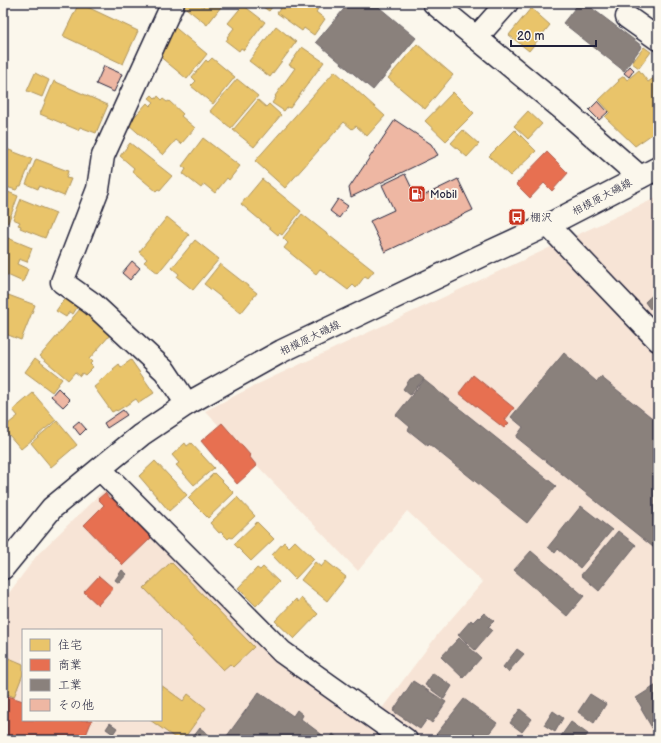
<svg xmlns="http://www.w3.org/2000/svg" width="661" height="743" viewBox="0 0 661 743" font-family="'Balsamiq Sans','Klee One',sans-serif">
	<style>
		.built { fill: #f7e4d6; fill-rule: evenodd }
		.homes { fill: #e9c46a; stroke: #ad935c }
		.shops { fill: #e76f51; stroke: #ac584a }
		.industry { fill: #8a817c; stroke: #6b6468 }
		.building { fill: #eeb7a3; stroke: #22223b }
		.lines { fill: none; stroke-linecap: round; stroke-linejoin: round }
		.minor-casing { stroke: #22223b; stroke-width: 25 }
		.major-casing { stroke: #22223b; stroke-width: 25 }
		.minor { stroke: #fbf7ec; stroke-width: 22 }
		.major { stroke: #fbf7ec; stroke-width: 22 }
		.labels { text-anchor: middle; dominant-baseline: central; stroke-width: 4; stroke-linejoin: round; paint-order: stroke }
		.poi-label { font-size: 11px; fill: #22223b; stroke: #fbf7ec; text-anchor: start }
		.street-label { font-size: 11px; fill: #22223b; stroke: #fbf7ec }
	</style>
	<rect width="100%" height="100%" fill="#fbf7ec"/>
	<filter id="ink" filterUnits="userSpaceOnUse"><feTurbulence type="fractalNoise" baseFrequency=".025" numOctaves="2"/><feDisplacementMap in="SourceGraphic" scale="8" xChannelSelector="R" yChannelSelector="G"/><feConvolveMatrix kernelMatrix="1 2 1 2 8 2 1 2 1" color-interpolation-filters="sRGB"/></filter>
	<g filter="url(#ink)">
		<g class="built">
			<polygon points="658,197 658,740 422,740 380,711 438,634 483,582 407,511 358,571 205,411 260,383"/>
			<path d="M109,485L394,740H3V601L38,554ZM23,630H161V720H23Z"/>
		</g>
		<g class="homes">
			<polygon points="79,3 138,31 123,64 63,36"/>
			<polygon points="182,3 198,3 203,7 205,5 203,3 224,3 207,25 181,4"/>
			<polygon points="257,3 275,3 269,11"/>
			<polygon points="284,3 310,3 318,9 316,12 325,19 314,35 304,28 302,31 277,13"/>
			<polygon points="243,5 265,22 244,50 241,48 239,51 226,41 228,38 227,37 234,28 228,23"/>
			<polygon points="531,8 550,25 529,51 509,35"/>
			<polygon points="172,25 207,54 187,79 158,55 169,41 163,36"/>
			<polygon points="276,26 296,42 270,77 249,61"/>
			<polygon points="417,44 453,75 425,109 388,78"/>
			<polygon points="302,47 324,62 290,108 287,107 284,111 272,103 276,97 275,96 295,68 289,65"/>
			<polygon points="644,47 651,52 639,68 632,63"/>
			<polygon points="212,58 235,77 213,104 191,86 196,81 192,77 206,60 208,62"/>
			<polygon points="639,70 648,82 658,75 658,130 635,146 605,117 610,112 599,100 619,81 618,80 624,76 627,80"/>
			<polygon points="335,71 385,116 367,136 356,126 352,129 344,122 285,188 255,161"/>
			<polygon points="35,73 49,80 42,97 27,91"/>
			<polygon points="237,79 258,96 231,128 210,111"/>
			<polygon points="54,81 108,105 96,133 80,127 78,130 40,114"/>
			<polygon points="453,92 474,113 446,141 425,121"/>
			<polygon points="152,95 156,99 158,96 162,100 163,99 167,102 169,101 183,114 181,116 195,128 181,144 176,140 163,155 128,124 147,103 150,106 154,102 149,98"/>
			<polygon points="258,100 266,107 269,104 281,115 254,147 233,130"/>
			<polygon points="528,111 542,124 528,139 514,126"/>
			<polygon points="463,130 479,144 467,157 451,143"/>
			<polygon points="515,130 536,151 510,176 489,156"/>
			<polygon points="203,138 240,166 229,180 227,178 215,193 204,184 201,188 183,174 186,169 182,166"/>
			<polygon points="130,143 172,176 160,190 158,189 156,191 132,171 134,168 120,156"/>
			<polygon points="4,148 32,159 21,186 19,186 16,190 3,186"/>
			<polygon points="36,159 68,171 66,178 71,179 64,196 39,186 38,189 26,184"/>
			<polygon points="262,179 301,211 282,235 279,233 278,235 241,204"/>
			<polygon points="3,190 18,196 8,223 4,221 3,224"/>
			<polygon points="21,199 56,213 45,238 20,228 21,226 18,225 20,222 13,219"/>
			<polygon points="302,214 374,271 368,278 365,276 356,288 353,285 348,290 320,269 316,274 284,248 288,243 283,238"/>
			<polygon points="167,217 189,235 158,273 144,262 147,259 139,252"/>
			<polygon points="3,236 32,248 27,262 19,259 17,264 28,269 23,282 3,273"/>
			<polygon points="195,240 219,259 193,290 177,277 179,274 172,268"/>
			<polygon points="220,264 257,293 241,313 204,284"/>
			<polygon points="3,293 35,305 21,340 3,333"/>
			<polygon points="65,298 78,306 73,314 69,312 66,317 56,311"/>
			<polygon points="80,309 110,335 89,359 92,362 90,364 93,367 85,375 82,373 80,376 75,372 68,380 40,356"/>
			<polygon points="35,358 62,379 52,392 25,372"/>
			<polygon points="131,360 154,393 139,403 136,399 117,411 116,410 112,412 94,387 99,383 98,382 114,370 113,369 119,364 121,367"/>
			<polygon points="33,393 56,420 21,449 3,428 18,416 13,410"/>
			<polygon points="57,421 77,445 51,467 31,443"/>
			<polygon points="185,443 187,446 191,443 214,468 194,485 176,465 179,463 172,455"/>
			<polygon points="155,461 187,495 169,511 139,476"/>
			<polygon points="214,473 234,493 208,518 188,498"/>
			<polygon points="237,497 255,516 232,538 230,537 228,539 221,532 219,533 210,523"/>
			<polygon points="257,522 274,539 251,561 234,544"/>
			<polygon points="295,541 314,559 295,579 272,555 284,542 289,547"/>
			<polygon points="326,561 346,577 327,601 301,580 315,562 321,567"/>
			<polygon points="171,562 254,647 233,667 230,664 223,670 144,588"/>
			<polygon points="263,567 279,582 256,606 238,588 257,568 260,570"/>
			<polygon points="301,598 318,614 294,639 275,621 296,599 298,602"/>
			<polygon points="9,658 23,664 23,674 14,697 3,692 3,659 8,661"/>
			<polygon points="161,685 183,701 188,694 206,708 183,740 178,740 150,720 161,720"/>
		</g>
		<g class="shops">
			<polygon points="547,152 568,173 552,191 544,183 530,198 516,184"/>
			<polygon points="473,375 514,408 505,420 509,423 504,428 459,393"/>
			<polygon points="222,423 250,455 249,456 257,466 237,484 201,441"/>
			<polygon points="105,493 110,499 112,496 151,538 123,565 84,525 104,505 98,499"/>
			<polygon points="99,576 113,588 98,605 84,592"/>
			<polygon points="5,695 23,701 23,700 23,720 92,720 84,740 3,740 3,700"/>
		</g>
		<g class="industry">
			<polygon points="349,3 374,3 416,38 373,90 316,42"/>
			<polygon points="579,3 585,3 642,46 624,71 563,23"/>
			<polygon points="658,290 658,301 650,309 645,302"/>
			<polygon points="564,353 597,382 601,377 656,421 658,418 658,551 516,437 523,427 511,417"/>
			<polygon points="419,375 424,379 410,395 403,389 410,379"/>
			<polygon points="424,380 556,486 527,523 429,444 428,446 408,430 410,427 396,415"/>
			<polygon points="581,506 612,530 580,568 558,549 555,553 548,547"/>
			<polygon points="618,531 636,545 599,591 581,575"/>
			<polygon points="531,551 584,596 567,616 514,570"/>
			<polygon points="122,570 127,574 119,583 115,580"/>
			<polygon points="484,613 494,621 488,627 492,630 475,650 458,635 471,620 473,622 478,617 479,618"/>
			<polygon points="459,638 481,658 463,678 441,657"/>
			<polygon points="517,649 524,654 508,672 503,667"/>
			<polygon points="433,673 452,686 444,699 425,685"/>
			<polygon points="413,681 446,702 432,723 427,719 420,729 393,711"/>
			<polygon points="658,684 658,731 655,733 641,709 642,708 636,698"/>
			<polygon points="259,692 293,716 297,710 303,715 301,719 329,740 333,734 340,740 224,740"/>
			<polygon points="590,694 606,704 594,723 578,712"/>
			<polygon points="464,699 497,723 484,740 440,740 435,736"/>
			<polygon points="520,709 532,719 522,732 510,723"/>
			<polygon points="553,711 563,718 555,732 544,725"/>
			<polygon points="571,722 588,734 583,740 567,740 561,736"/>
			<polygon points="110,723 117,728 113,734 106,729"/>
			<polygon points="200,728 216,740 191,740"/>
		</g>
		<g class="building">
			<polygon points="104,66 122,74 114,92 96,84"/>
			<polygon points="630,66 634,70 629,77 624,73"/>
			<polygon points="598,101 608,112 599,120 589,110"/>
			<polygon points="395,120 431,144 438,155 351,197 349,188"/>
			<polygon points="405,174 417,199 458,179 473,210 385,252 370,221 394,210 382,185"/>
			<polygon points="338,199 348,206 339,218 330,211"/>
			<polygon points="132,261 140,268 130,280 122,273"/>
			<polygon points="58,388 70,400 63,407 51,396"/>
			<polygon points="123,410 127,415 107,428 104,423"/>
			<polygon points="79,421 86,429 80,435 73,426"/>
		</g>
		<g class="lines">
			<defs>
				<g id="minor">
					<polyline points="173,3 103,156 98,189 62,282 93,304 165,371 187,404"/>
					<polyline points="434,3 565,111 640,177"/>
					<polyline points="627,17 658,39"/>
					<polyline points="476,38 507,3"/>
					<polyline points="548,225 658,340"/>
					<polyline points="100,469 282,652 406,740"/>
				</g>
				<polyline id="major" points="3,568 52,508 141,435 187,404 282,351 481,256 548,225 658,168"/>
			</defs>
			<use href="#minor" class="minor-casing"/>
			<use href="#major" class="major-casing"/>
			<use href="#minor" class="minor"/>
			<use href="#major" class="major"/>
		</g>
	</g>
	<defs>
		<symbol id="fuel-square" viewBox="-11 -11 22 22"><rect x="-9" y="-9" width="18" height="18" rx="4" fill="#c8321e" stroke="#fbf7ec"/><path d="M-5.5-6h7V0h2V4h1.3V-2.5L3-4.5l.8-.8L6-3V5H2.5V1h-1V6h-7ZM-4.2-4.7v3.2H.2V-4.7Z" fill="#fff"/></symbol>
		<symbol id="bus-square" viewBox="-11 -11 22 22"><rect x="-9" y="-9" width="18" height="18" rx="4" fill="#c8321e" stroke="#fbf7ec"/><path d="M-5-6H5V4H4V6H2V4H-2V6H-4V4H-5ZM-3.5-4V0h7V-4ZM-3.5 1.2v1.5H-2V1.2ZM2 1.2v1.5H3.5V1.2Z" fill="#fff"/></symbol>
	</defs>
	<g fill-rule="evenodd">
		<use href="#fuel-square" x="407" y="184" width="20" height="20"/>
		<use href="#bus-square" x="507" y="207" width="20" height="20"/>
	</g>
	<g class="labels">
		<g class="poi-label">
			<text x="430" y="194">Mobil</text>
			<text x="530" y="217">棚沢</text>
		</g>
		<g class="street-label">
			<text transform="translate(602 197) rotate(-28)">相模原大磯線</text>
			<text transform="translate(310 338) rotate(-26)">相模原大磯線</text>
		</g>
	</g>
	<rect width="661" height="743" fill="none" stroke="#fbf7ec" stroke-width="16"/>
	<rect x="8" y="8" width="645" height="727" fill="none" stroke="#22223b" stroke-width="1.5" filter="url(#ink)"/>
	<rect x="22" y="629" width="140" height="92" fill="#fbf7ec" stroke="#a4a2a5"/>
	<rect x="30" y="639" width="20" height="12" fill="#e9c46a" stroke="#a4a2a5"/>
	<text x="58" y="649" font-size="12" fill="#22223b">住宅</text>
	<rect x="30" y="659" width="20" height="12" fill="#e76f51" stroke="#a4a2a5"/>
	<text x="58" y="669" font-size="12" fill="#22223b">商業</text>
	<rect x="30" y="679" width="20" height="12" fill="#8a817c" stroke="#a4a2a5"/>
	<text x="58" y="689" font-size="12" fill="#22223b">工業</text>
	<rect x="30" y="699" width="20" height="12" fill="#eeb7a3" stroke="#a4a2a5"/>
	<text x="58" y="709" font-size="12" fill="#22223b">その他</text>
	<path d="M511 40v6h85v-6" fill="none" stroke="#22223b" stroke-width="2"/>
	<text x="517" y="40" font-size="12" fill="#22223b" stroke="#fbf7ec" stroke-width="3" paint-order="stroke">20 m</text>
</svg>
